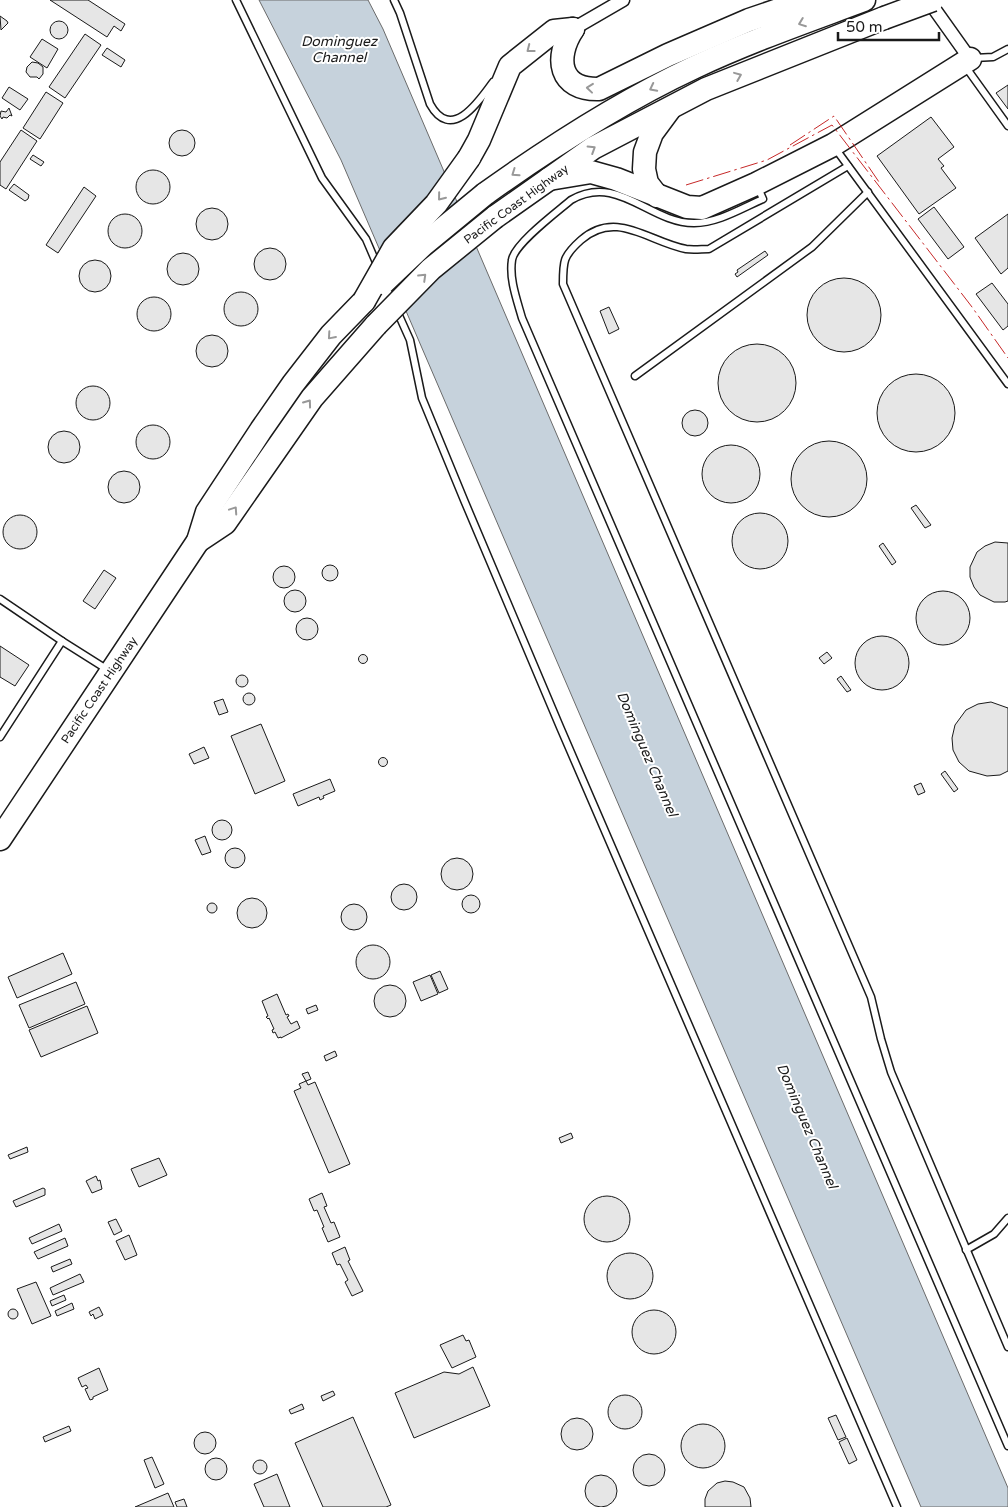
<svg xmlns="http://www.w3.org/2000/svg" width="1008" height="1507" viewBox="0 0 1008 1507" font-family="'Varela Round',sans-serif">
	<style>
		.water { fill: #c6d2dc; stroke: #6a6a6a }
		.building { fill: #e6e6e6; stroke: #1a1a1a }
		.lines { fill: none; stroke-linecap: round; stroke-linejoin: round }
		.lane-casing { stroke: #1a1a1a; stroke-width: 9 }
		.street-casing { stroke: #1a1a1a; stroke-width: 15 }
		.highway-casing { stroke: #1a1a1a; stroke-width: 25 }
		.lane { stroke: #fff; stroke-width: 6 }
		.street { stroke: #fff; stroke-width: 12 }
		.highway { stroke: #fff; stroke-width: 22 }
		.highway-bridge-casing { stroke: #1a1a1a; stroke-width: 25; stroke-linecap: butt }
		.highway-bridge { stroke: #fff; stroke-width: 22 }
		.power { stroke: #c62828; stroke-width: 1; stroke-dasharray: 18 4 2.5 4; stroke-linecap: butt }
		.oneway { stroke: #989898 }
		.labels { text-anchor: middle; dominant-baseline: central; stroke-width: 4; stroke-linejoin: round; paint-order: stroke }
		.street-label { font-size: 12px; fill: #1a1a1a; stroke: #fff }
		.water-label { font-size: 14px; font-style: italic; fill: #1a1a1a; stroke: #fff }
	</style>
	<rect width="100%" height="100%" fill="#fff"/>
	<polygon class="water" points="259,0 368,0 383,29 1008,1488 1008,1507 921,1507 341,160"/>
	<g class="building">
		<polygon points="50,0 88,0 125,24 121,31 114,26 107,37"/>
		<polygon points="0,16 7,21 8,23 1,30"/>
		<circle cx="59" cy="30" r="9"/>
		<polygon points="85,34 101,45 65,98 49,87"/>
		<polygon points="42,39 58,49 47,68 30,57"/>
		<polygon points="107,48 125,60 121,67 102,55"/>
		<polygon points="32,62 38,63 43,67 43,74 39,79 37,77 30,77 26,72 27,67"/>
		<polygon points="1008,85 1008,109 996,93"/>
		<polygon points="9,87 28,99 20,110 2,98"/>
		<polygon points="46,92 63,103 40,139 23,128"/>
		<polygon points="9,108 12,116 10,115 7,118 3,117 2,119 0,116 1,111 6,112"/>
		<polygon points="931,117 954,147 938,159 944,166 941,168 956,188 919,214 877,156"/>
		<circle cx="182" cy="143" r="13"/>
		<polygon points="21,130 37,141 6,189 0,185 0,162"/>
		<polygon points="33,155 44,162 41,166 30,159"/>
		<circle cx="153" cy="187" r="17"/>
		<polygon points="14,184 29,195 28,199 25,201 9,190"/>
		<polygon points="84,187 96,196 58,253 46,245"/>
		<polygon points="934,207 964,247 948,259 918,219"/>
		<circle cx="212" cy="224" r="16"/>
		<polygon points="1008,214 1008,268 1001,274 975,238"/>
		<circle cx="125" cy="231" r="17"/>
		<circle cx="270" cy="264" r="16"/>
		<polygon points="765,251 768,255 737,277 735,274 738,272 737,270"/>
		<circle cx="183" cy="269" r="16"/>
		<circle cx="95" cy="276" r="16"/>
		<circle cx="844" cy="315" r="37"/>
		<polygon points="992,283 1008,304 1008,326 1003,330 976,294"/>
		<circle cx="241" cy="309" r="17"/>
		<circle cx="154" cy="314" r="17"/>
		<polygon points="609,307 619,329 609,334 600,311"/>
		<circle cx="212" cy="351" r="16"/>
		<circle cx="757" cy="383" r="39"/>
		<circle cx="916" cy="413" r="39"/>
		<circle cx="93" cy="403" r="17"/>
		<circle cx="695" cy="423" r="13"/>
		<circle cx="153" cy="442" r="17"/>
		<circle cx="64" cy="447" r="16"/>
		<circle cx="829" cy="479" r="38"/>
		<circle cx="731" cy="474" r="29"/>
		<circle cx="124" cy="487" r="16"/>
		<polygon points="916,505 931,525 925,528 911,508"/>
		<circle cx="760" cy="541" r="28"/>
		<circle cx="20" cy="532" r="17"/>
		<polygon points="995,542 1008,543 1008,601 1005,602 994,602 980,595 974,587 970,577 970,567 977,552 985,546"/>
		<polygon points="883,543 896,562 892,565 879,546"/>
		<circle cx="330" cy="573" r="8"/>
		<circle cx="284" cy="577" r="11"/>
		<polygon points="104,570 116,578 95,609 83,601"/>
		<circle cx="295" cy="601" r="11"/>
		<circle cx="943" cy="618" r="27"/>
		<circle cx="307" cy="629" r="11"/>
		<circle cx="882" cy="663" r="27"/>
		<polygon points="0,646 29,665 15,686 0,677"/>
		<polygon points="827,652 832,658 824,664 819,658"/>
		<circle cx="363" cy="659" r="4.5"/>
		<circle cx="242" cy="681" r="6"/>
		<polygon points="841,676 851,690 847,692 837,679"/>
		<circle cx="249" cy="699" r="6"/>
		<polygon points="223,699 228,712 219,715 214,702"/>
		<polygon points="991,702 1008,708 1008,771 1000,775 987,776 969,771 959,762 953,750 952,738 955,725 966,710 978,704"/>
		<polygon points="261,724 285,781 255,794 231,736"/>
		<polygon points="204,747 209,758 194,764 189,754"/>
		<circle cx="383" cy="762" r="4.5"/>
		<polygon points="945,771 958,789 954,792 941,774"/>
		<polygon points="330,779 335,791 323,796 324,798 320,800 319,797 298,806 293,794"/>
		<polygon points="921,783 925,792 918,795 914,786"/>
		<circle cx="222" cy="830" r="10"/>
		<polygon points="205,836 211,852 202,855 195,840"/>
		<circle cx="235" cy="858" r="10"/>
		<circle cx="457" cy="874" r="16"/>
		<circle cx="404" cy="897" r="13"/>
		<circle cx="471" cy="904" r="9"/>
		<circle cx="252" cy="913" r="15"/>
		<circle cx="212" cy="908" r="5"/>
		<circle cx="354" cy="917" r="13"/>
		<circle cx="373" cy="962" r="17"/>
		<polygon points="63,953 72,974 17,998 8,977"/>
		<polygon points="440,971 448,989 439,993 431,975"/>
		<polygon points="430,975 438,994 421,1001 413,982"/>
		<polygon points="76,982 85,1004 29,1028 19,1005"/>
		<circle cx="390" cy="1001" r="16"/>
		<polygon points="277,994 286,1015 288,1014 289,1016 287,1017 291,1024 297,1021 300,1028 281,1038 281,1037 278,1038 275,1032 273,1033 272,1030 274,1029 269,1018 268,1019 266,1017 268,1016 262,1001"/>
		<polygon points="316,1005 318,1010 308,1014 306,1009"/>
		<polygon points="87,1006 98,1033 41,1057 29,1030"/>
		<polygon points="335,1051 337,1056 326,1061 324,1056"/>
		<polygon points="308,1072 311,1079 306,1081 308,1085 315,1082 350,1164 329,1173 294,1091 301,1088 299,1084 306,1081 302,1074"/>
		<polygon points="571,1133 573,1138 561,1143 559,1138"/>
		<polygon points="27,1147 28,1152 10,1159 8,1155"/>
		<polygon points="159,1158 167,1175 139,1187 131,1169"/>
		<polygon points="96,1176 98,1181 100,1180 102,1189 92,1193 86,1181"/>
		<polygon points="43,1188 45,1189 45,1195 16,1207 13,1201"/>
		<polygon points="322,1193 327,1206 324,1207 331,1223 334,1222 340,1237 328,1242 322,1228 324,1227 317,1210 314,1211 309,1199"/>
		<circle cx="607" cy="1219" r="23"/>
		<polygon points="116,1219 122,1231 114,1235 108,1222"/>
		<polygon points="59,1224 62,1231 32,1244 29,1238"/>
		<polygon points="129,1235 137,1255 125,1260 116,1241"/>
		<polygon points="65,1238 68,1246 38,1259 34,1252"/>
		<polygon points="345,1247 350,1260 348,1261 363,1291 352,1296 345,1282 348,1280 340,1264 337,1265 332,1253"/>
		<circle cx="630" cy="1276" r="23"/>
		<polygon points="70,1259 72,1264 53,1272 51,1267"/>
		<polygon points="80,1274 84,1282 53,1295 50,1288"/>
		<polygon points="36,1282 51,1316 32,1324 17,1289"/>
		<polygon points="64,1295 66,1300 52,1306 50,1301"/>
		<polygon points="72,1303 74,1309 57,1316 55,1311"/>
		<polygon points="99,1307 103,1315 95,1319 93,1314 91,1316 89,1312"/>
		<circle cx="13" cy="1314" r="5"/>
		<circle cx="654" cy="1332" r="22"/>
		<polygon points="463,1335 466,1341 469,1340 476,1357 452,1368 440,1345"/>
		<polygon points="473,1367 490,1406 414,1438 395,1393 444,1372 459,1374"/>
		<polygon points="99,1368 108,1390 93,1397 93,1399 90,1400 85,1389 88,1388 86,1385 82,1387 78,1378"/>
		<polygon points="333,1391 335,1395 323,1401 321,1396"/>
		<circle cx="625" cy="1412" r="17"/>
		<polygon points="302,1404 304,1409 291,1414 289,1410"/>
		<polygon points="836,1415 846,1437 838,1440 828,1418"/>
		<polygon points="353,1417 391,1505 386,1507 323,1507 295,1443"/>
		<circle cx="577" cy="1434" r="16"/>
		<circle cx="703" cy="1446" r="22"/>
		<polygon points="69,1426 71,1431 45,1442 43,1437"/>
		<circle cx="205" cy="1443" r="11"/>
		<polygon points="847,1438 857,1460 849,1464 839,1442"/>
		<circle cx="649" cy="1470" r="16"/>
		<polygon points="152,1457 164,1484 155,1488 144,1460"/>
		<circle cx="216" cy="1469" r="11"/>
		<circle cx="260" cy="1467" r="7"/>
		<polygon points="277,1474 290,1507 264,1507 254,1484"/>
		<circle cx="601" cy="1491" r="16"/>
		<polygon points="725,1481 733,1482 744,1487 750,1498 751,1507 705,1507 705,1499 708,1491 717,1483"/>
		<polygon points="168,1493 174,1507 135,1507"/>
		<polygon points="184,1499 187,1507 177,1507 175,1502"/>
	</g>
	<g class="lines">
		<defs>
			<g id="lane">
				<polyline points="236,0 322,178 366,239 378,267"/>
				<path d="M394,0L400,13L430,104C451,142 478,103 493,82"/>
				<polyline points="974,58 993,57 1008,49"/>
				<polyline points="965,66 1008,126"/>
				<polyline points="835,148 1008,384"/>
				<path d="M848,166L709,249C702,249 693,250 686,249C649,242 616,209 581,240C563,256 563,261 563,284L871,997L881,1039L891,1072L1008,1347"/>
				<path d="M758,188L763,199C742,208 718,223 694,223C649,223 618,173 571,200C557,212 514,244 512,260C509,279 517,300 522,318L1008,1446"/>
				<polyline points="397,311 410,340 422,398 464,500 560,727 897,1507"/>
				<polyline points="635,376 812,247 868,192"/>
				<polyline points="0,599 62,641"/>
				<polyline points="0,737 62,641 108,670"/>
				<polyline points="966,1250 994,1234 1008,1218"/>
			</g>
			<g id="street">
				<polyline points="928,0 970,59"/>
				<polyline points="573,29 623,0"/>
			</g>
			<g id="highway">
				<path d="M573,29C554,58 559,90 599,89L668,55L749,20L790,6L840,1"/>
				<polyline points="469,158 479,140 510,66 554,31 573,29"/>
				<polyline points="549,179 591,172 616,179 687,207 702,208 756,184 833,145 970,59"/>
				<path d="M485,194C552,146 620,102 695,67C750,41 808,21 864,0"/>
				<polyline points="657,196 647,183 644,169 645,152 652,133 669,110"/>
				<polyline points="495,217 593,148 706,89 884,18"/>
				<polyline points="198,541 225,523 312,398 376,325"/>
				<polyline points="0,839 198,541 207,512 261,430 293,384 331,335 364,301"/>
			</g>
		</defs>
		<use href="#lane" class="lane-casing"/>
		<use href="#street" class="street-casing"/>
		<use href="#highway" class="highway-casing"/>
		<use href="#lane" class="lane"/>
		<use href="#street" class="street"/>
		<use href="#highway" class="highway"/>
		<defs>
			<g id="highway-bridge">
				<polyline points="884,18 933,0"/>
				<polyline points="383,283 423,245 485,194"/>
				<polyline points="364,301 394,248 436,204 469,158"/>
				<polyline points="376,325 431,269 495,217"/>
			</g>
		</defs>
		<use href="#highway-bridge" class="highway-bridge-casing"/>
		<use href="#highway-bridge" class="highway-bridge"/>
		<g class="power">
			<polyline points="790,145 834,116 879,182"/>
			<polyline points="686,185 767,160 832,125 972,307 1008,358"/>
		</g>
	</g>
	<defs><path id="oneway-chevron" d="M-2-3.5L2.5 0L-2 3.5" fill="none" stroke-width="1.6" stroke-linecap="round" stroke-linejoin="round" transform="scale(1.25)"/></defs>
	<g class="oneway">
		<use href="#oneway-chevron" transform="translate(802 23) rotate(159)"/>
		<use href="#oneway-chevron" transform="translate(530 49) rotate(142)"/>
		<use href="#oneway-chevron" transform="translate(738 76) rotate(-22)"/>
		<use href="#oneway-chevron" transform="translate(590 88) rotate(-174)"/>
		<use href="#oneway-chevron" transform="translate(653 88) rotate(153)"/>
		<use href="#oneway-chevron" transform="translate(592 149) rotate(-32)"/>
		<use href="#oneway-chevron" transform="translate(515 173) rotate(145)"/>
		<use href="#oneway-chevron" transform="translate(441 197) rotate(129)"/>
		<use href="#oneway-chevron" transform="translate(423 277) rotate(-44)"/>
		<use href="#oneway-chevron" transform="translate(331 336) rotate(131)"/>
		<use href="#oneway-chevron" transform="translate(308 403) rotate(-54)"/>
		<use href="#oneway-chevron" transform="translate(234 510) rotate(-56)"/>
	</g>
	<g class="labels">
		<g class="street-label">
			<text transform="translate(516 204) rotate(-36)">Pacific Coast Highway</text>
			<text transform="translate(99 690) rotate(-56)">Pacific Coast Highway</text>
		</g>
		<g class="water-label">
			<text x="339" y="41">Dominguez<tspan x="339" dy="16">Channel</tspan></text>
			<text transform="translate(647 754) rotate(67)">Dominguez Channel</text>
			<text transform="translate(807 1126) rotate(67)">Dominguez Channel</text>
		</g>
	</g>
	<path d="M838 32v8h101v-8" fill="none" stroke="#1a1a1a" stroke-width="2.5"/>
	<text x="846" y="32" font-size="15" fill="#1a1a1a" stroke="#ffffff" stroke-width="4" paint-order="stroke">50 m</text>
</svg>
